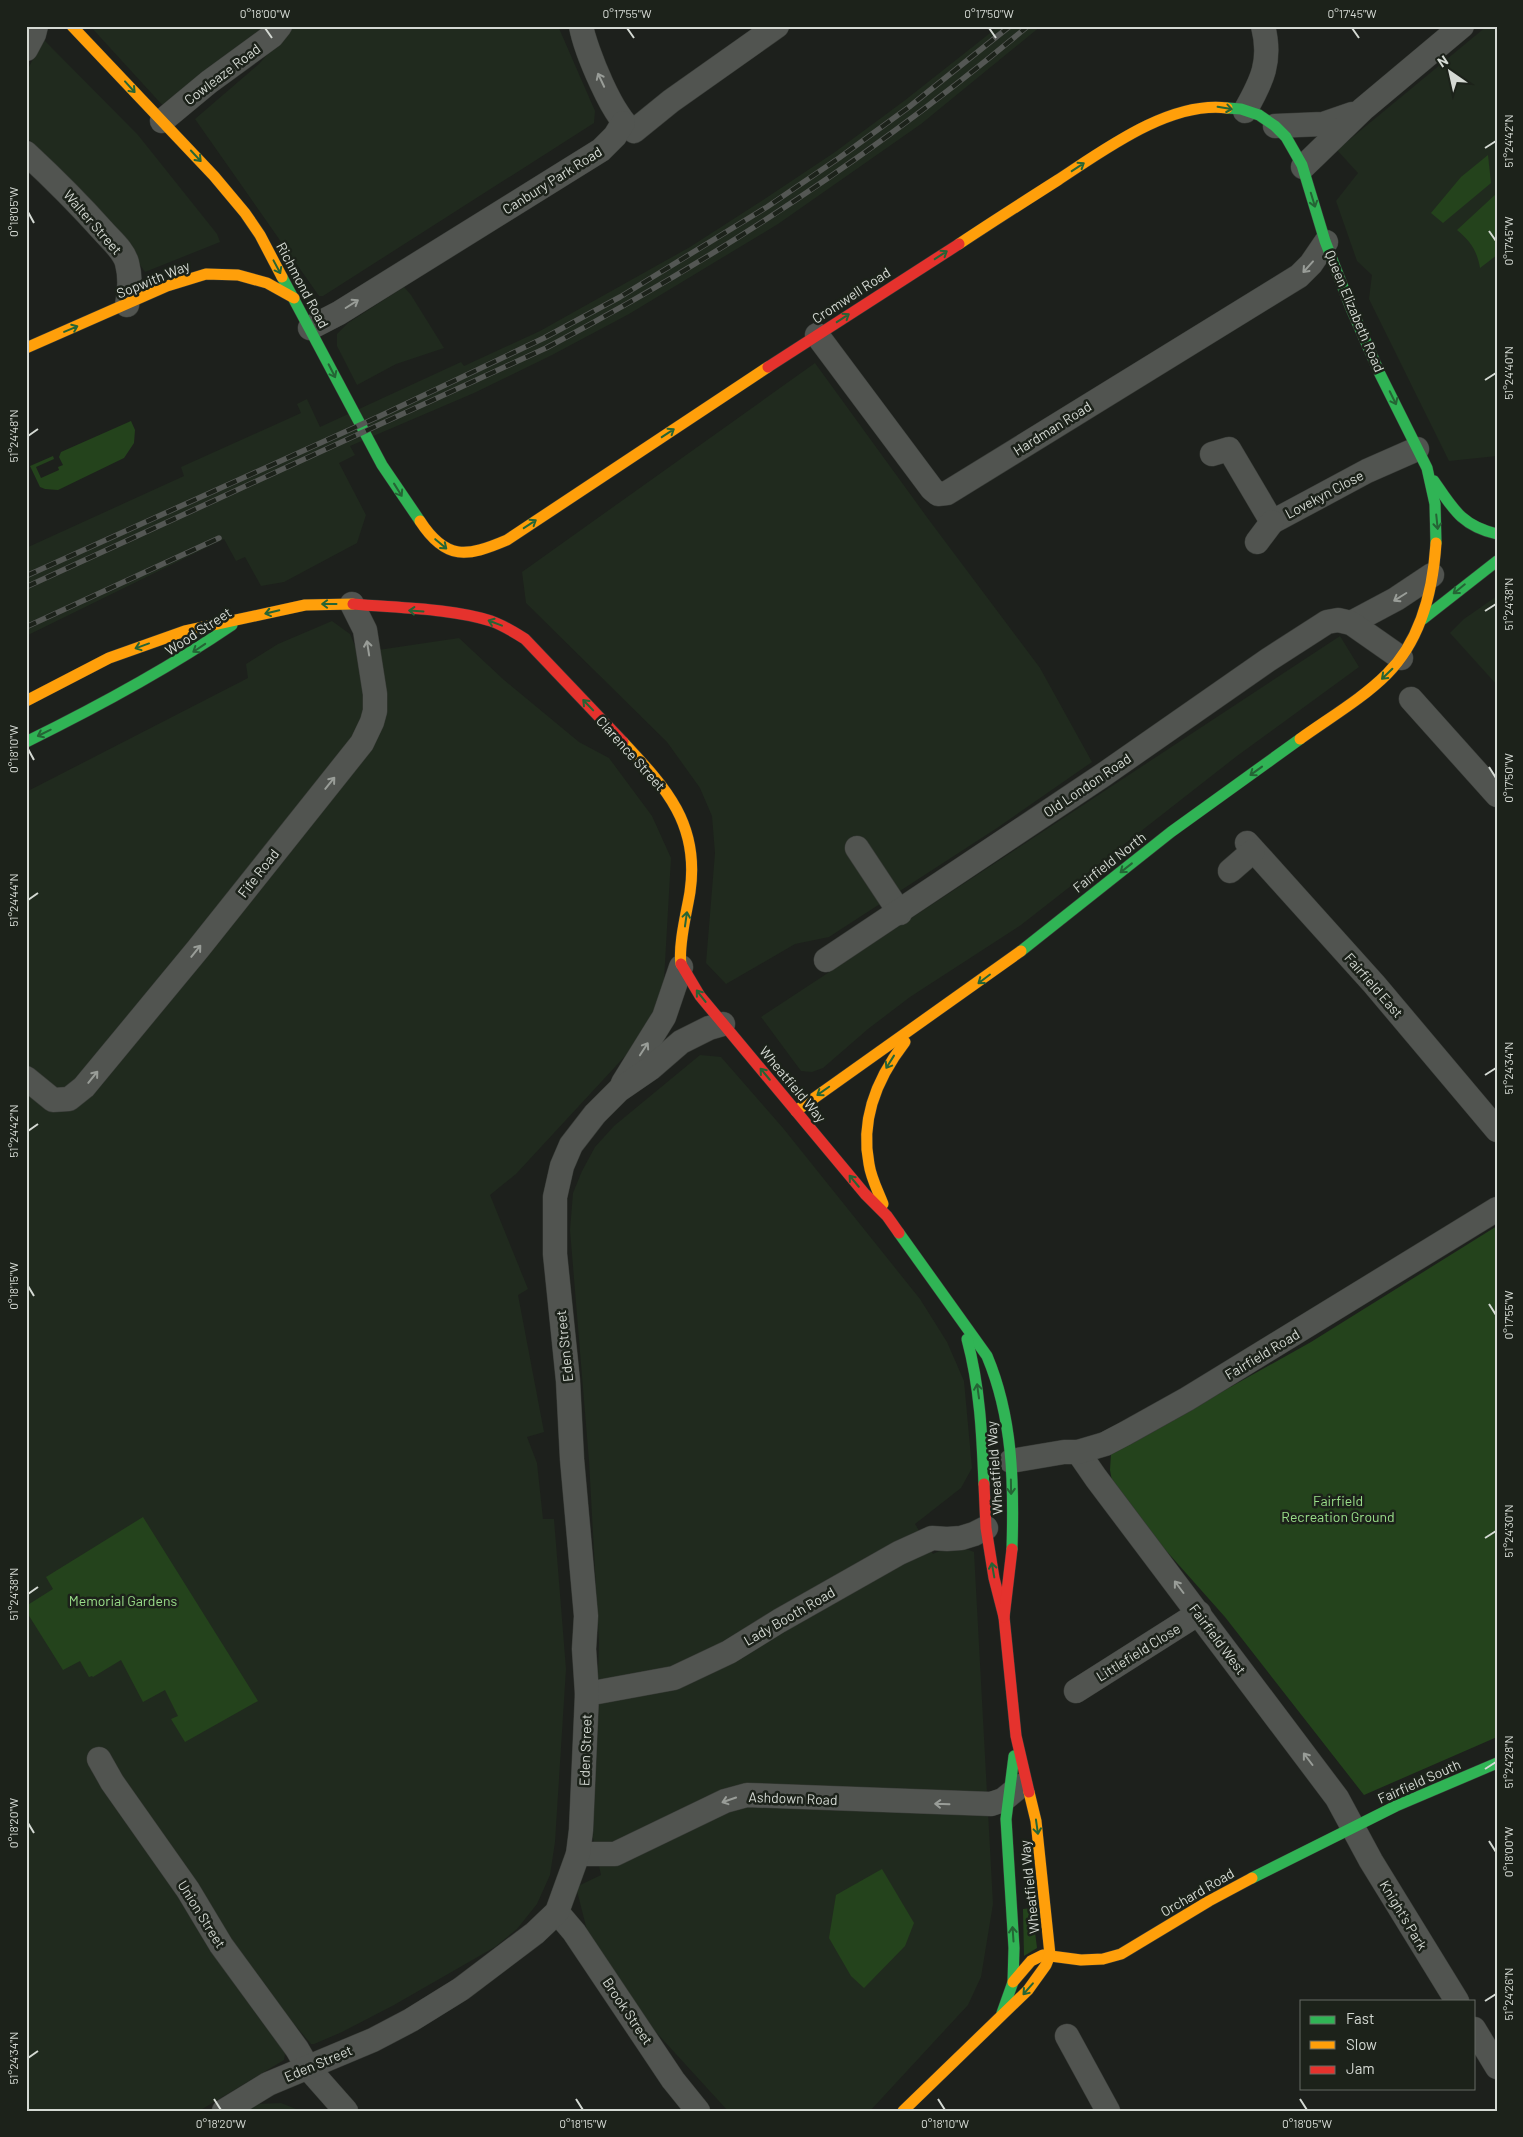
<svg xmlns="http://www.w3.org/2000/svg" width="1523" height="2137" viewBox="0 0 1523 2137" font-family="Barlow,sans-serif">
	<style>
		.built { fill: #202a1e }
		.green { fill: #24431c }
		.lines { fill: none; stroke-linecap: round; stroke-linejoin: round }
		.street-casing { stroke: #383b37; stroke-width: 25 }
		.fast-casing { stroke: #383b37; stroke-width: 12 }
		.slow-casing { stroke: #383b37; stroke-width: 12 }
		.jam-casing { stroke: #383b37; stroke-width: 12 }
		.street { stroke: #515450; stroke-width: 24 }
		.fast { stroke: #30b455; stroke-width: 11 }
		.slow { stroke: #ff9f0a; stroke-width: 11 }
		.jam { stroke: #e5322d; stroke-width: 11 }
		.rail-casing { stroke: #545754; stroke-width: 5.5 }
		.rail { stroke: #1c221a; stroke-width: 4; stroke-dasharray: 11; stroke-linecap: butt }
		.oneway { stroke: #999d98 }
		.oneway2 { stroke: #256435 }
		.ticks { fill: none; stroke: #d4d9d3; stroke-width: 2 }
		.labels { text-anchor: middle; dominant-baseline: central; stroke-width: 5; stroke-linejoin: round; paint-order: stroke }
		.street-label { font-size: 14px; fill: #d4d9d3; stroke: #1c221a }
		.park-label { font-size: 14px; fill: #9ade8a; stroke: #1c221a }
		.neatline { fill: none; stroke: #d4d9d3; stroke-width: 2 }
		.ticks-label { font-size: 12px; text-anchor: middle; fill: #d4d9d3 }
	</style>
	<rect width="100%" height="100%" fill="#1d201c"/>
	<g class="built">
		<polygon points="90,26 264,26 243,48 165,108"/>
		<polygon points="292,26 558,26 595,111 594,123 323,296 319,296 195,119 259,64"/>
		<polygon points="999,26 1041,26 921,124 778,224 629,314 552,355 474,393 350,446 355,455 339,463 366,515 357,543 284,582 261,586 245,557 236,561 224,539 26,636 26,548 184,476 181,467 301,413 297,404 307,399 320,427 461,362 464,366 540,331 690,247 763,200 835,152 904,101"/>
		<polygon points="1487,26 1497,26 1497,456 1449,461 1369,299 1372,275 1357,261 1336,201 1358,173 1337,150"/>
		<polygon points="43,39 138,135 217,234 220,242 145,272 130,250 26,136 26,73"/>
		<polygon points="404,287 411,295 444,348 396,364 357,385 337,346 337,334 348,323"/>
		<polygon points="815,363 929,520 1040,668 1092,762 997,828 829,937 795,944 726,984 706,963 715,853 712,816 700,788 667,742 526,603 522,572"/>
		<polygon points="1497,596 1497,685 1450,633 1464,619"/>
		<polygon points="332,621 350,634 358,653 459,638 504,680 579,742 609,758 652,816 671,858 663,998 639,1041 516,1174 490,1195 528,1289 518,1295 544,1432 527,1437 537,1463 543,1519 554,1519 566,1669 555,1842 550,1875 537,1904 517,1929 495,1947 394,2005 342,2032 314,2044 311,2044 294,2024 277,2037 285,2054 284,2060 199,2111 26,2111 26,792 248,678 246,664 278,644"/>
		<polygon points="1340,636 1359,667 1237,756 1021,925 910,997 868,1029 823,1068 812,1072 801,1071 761,1017"/>
		<polygon points="700,1055 721,1057 783,1128 920,1299 947,1342 964,1381 972,1468 961,1488 915,1524 933,1554 954,1544 974,1552 993,1904 981,1977 968,2005 870,2111 728,2111 654,2030 591,1946 576,1887 601,1875 593,1838 599,1642 589,1461 570,1230 573,1193 582,1171 595,1147 614,1126"/>
		<polygon points="281,2103 301,2111 245,2111 256,2104"/>
	</g>
	<g class="green">
		<polygon points="1488,155 1491,183 1443,223 1431,213 1461,177"/>
		<path d="M1497,193V255L1480,268C1477,250 1470,241 1457,230Z"/>
		<polygon points="131,421 135,430 134,443 124,458 58,490 45,489 40,487 30,466 53,456 54,459 36,467 41,478 59,470 58,467 63,465 59,457 61,452"/>
		<polygon points="1497,1226 1497,1737 1364,1795 1225,1617 1114,1492 1110,1470 1111,1454 1311,1342"/>
		<polygon points="143,1517 258,1701 185,1742 171,1719 178,1716 165,1690 143,1702 121,1660 93,1677 92,1676 89,1677 80,1661 63,1670 26,1611 26,1606 53,1589 46,1577"/>
		<polygon points="882,1869 914,1923 905,1946 864,1988 851,1976 829,1938 836,1895"/>
		<polygon points="1032,1908 1037,1948 1024,1956 1023,1909"/>
	</g>
	<g class="lines">
		<defs>
			<g id="street">
				<path d="M581,26C585,48 614,122 634,131L671,101L777,26"/>
				<polyline points="26,49 34,34 36,26"/>
				<path d="M1245,111C1262,81 1272,61 1263,26"/>
				<polyline points="162,121 209,82 272,36 280,26"/>
				<polyline points="1275,126 1323,124 1352,114"/>
				<path d="M26,153C54,179 79,204 104,232C112,241 124,251 127,263C131,278 130,290 127,305"/>
				<polyline points="1303,167 1363,109 1462,26"/>
				<polyline points="310,328 339,313 601,150 615,136 623,123"/>
				<polyline points="817,335 932,489 938,494 947,493 1299,276 1311,264 1326,242"/>
				<polyline points="1212,454 1229,449 1272,522 1367,471 1417,449"/>
				<polyline points="1257,542 1272,522"/>
				<polyline points="1351,623 1396,599 1432,575"/>
				<polyline points="1411,699 1497,795"/>
				<polyline points="1247,843 1374,984 1497,1130"/>
				<polyline points="857,848 900,913"/>
				<polyline points="1230,871 1253,851"/>
				<polyline points="826,960 1103,775 1268,660 1327,622 1338,620 1351,623 1401,658"/>
				<polyline points="26,1078 53,1100 69,1099 84,1087 198,949 362,743 372,722 375,711 375,694 365,630 352,604"/>
				<polyline points="623,1083 664,1017 681,967"/>
				<polyline points="1078,1452 1096,1478 1337,1798 1371,1861 1457,2001"/>
				<polyline points="1011,1461 1064,1452 1078,1452 1105,1444 1126,1433 1187,1399 1497,1209"/>
				<polyline points="1076,1691 1199,1613"/>
				<polyline points="587,1694 674,1678 729,1652 779,1621 899,1553 932,1538 947,1539 961,1538 974,1534 986,1528"/>
				<polyline points="99,1759 112,1782 188,1890 221,1945 297,2049 308,2068 346,2111"/>
				<polyline points="578,1854 615,1854 725,1801 747,1795 991,1804 1003,1800 1020,1786"/>
				<polyline points="557,1912 574,1932 673,2080 698,2111"/>
				<polyline points="1474,2029 1497,2067"/>
				<polyline points="1067,2036 1108,2111"/>
				<polyline points="224,2111 268,2084 373,2040 411,2020 461,1989 535,1933 557,1912 578,1854 581,1830 587,1694 584,1649 586,1616 572,1459 568,1381 555,1254 555,1197 562,1166 571,1145 595,1114 619,1090 651,1068 681,1042 709,1028 723,1024"/>
			</g>
			<g id="fast">
				<polyline points="1227,108 1241,109 1259,115 1275,126 1286,137 1302,165 1325,241 1351,308 1380,374 1427,468 1435,504 1436,543"/>
				<polyline points="282,277 382,465 420,521"/>
				<path d="M1434,481C1453,509 1462,526 1497,534"/>
				<polyline points="1423,619 1497,561"/>
				<path d="M26,742C97,707 166,670 232,625"/>
				<polyline points="1021,951 1171,832 1300,739"/>
				<path d="M899,1233L987,1356C1013,1418 1014,1483 1012,1549"/>
				<path d="M967,1339C980,1387 982,1435 984,1484"/>
				<polyline points="1252,1878 1396,1806 1497,1763"/>
				<polyline points="1002,2013 1013,1982 1014,1948 1006,1819 1014,1756"/>
			</g>
			<g id="slow">
				<polyline points="72,26 214,176 245,213 260,235 282,277"/>
				<path d="M959,244C992,222 1025,201 1058,180C1104,150 1169,101 1227,108"/>
				<polyline points="26,348 167,286 206,274 238,275 267,283 294,298"/>
				<path d="M420,521C446,561 467,557 507,540L768,367"/>
				<polyline points="26,701 109,658 185,631 305,605 353,604"/>
				<path d="M1300,739C1329,718 1362,699 1387,674C1421,640 1433,590 1436,543"/>
				<path d="M623,742C666,788 700,824 690,892C687,911 678,945 681,964"/>
				<polyline points="796,1111 1021,951"/>
				<path d="M883,1204C878,1191 871,1178 869,1164C860,1119 878,1077 905,1042"/>
				<polyline points="1013,1982 1031,1961 1043,1955 1081,1960 1103,1959 1121,1954 1209,1901 1252,1878"/>
				<polyline points="903,2111 1028,1990 1046,1965 1050,1955 1036,1821 1029,1792"/>
			</g>
			<g id="jam">
				<polyline points="768,367 959,244"/>
				<path d="M353,604C396,608 450,608 491,621C503,625 514,632 525,639L623,742"/>
				<polyline points="681,964 700,996 865,1194 887,1216 899,1233"/>
				<polyline points="984,1484 986,1528 994,1578 1004,1617 1016,1736 1029,1792"/>
				<polyline points="1004,1617 1012,1549"/>
			</g>
		</defs>
		<use href="#street" class="street-casing"/>
		<use href="#fast" class="fast-casing"/>
		<use href="#slow" class="slow-casing"/>
		<use href="#jam" class="jam-casing"/>
		<use href="#street" class="street"/>
		<use href="#fast" class="fast"/>
		<use href="#slow" class="slow"/>
		<use href="#jam" class="jam"/>
		<defs>
			<g id="rail">
				<polyline points="26,576 380,416 544,338 620,297 767,207 839,158 909,107 1010,26"/>
				<path d="M26,587L546,348C719,257 878,152 1028,26"/>
				<polyline points="26,627 219,538"/>
			</g>
		</defs>
		<use href="#rail" class="rail-casing"/>
		<use href="#rail" class="rail"/>
	</g>
	<defs><path id="oneway-shaft" d="M-6 0H5M1.5-3L5.5 0L1.5 3" fill="none" stroke-width="1.6" stroke-linecap="round" stroke-linejoin="round" transform="scale(1.25)"/></defs>
	<g class="oneway">
		<use href="#oneway-shaft" transform="translate(601 80) rotate(-115)"/>
		<use href="#oneway-shaft" transform="translate(1308 267) rotate(132)"/>
		<use href="#oneway-shaft" transform="translate(352 304) rotate(-32)"/>
		<use href="#oneway-shaft" transform="translate(1400 597) rotate(148)"/>
		<use href="#oneway-shaft" transform="translate(368 648) rotate(-99)"/>
		<use href="#oneway-shaft" transform="translate(330 783) rotate(-51)"/>
		<use href="#oneway-shaft" transform="translate(196 951) rotate(-51)"/>
		<use href="#oneway-shaft" transform="translate(644 1049) rotate(-57)"/>
		<use href="#oneway-shaft" transform="translate(93 1077) rotate(-51)"/>
		<use href="#oneway-shaft" transform="translate(1179 1587) rotate(-127)"/>
		<use href="#oneway-shaft" transform="translate(1308 1759) rotate(-127)"/>
		<use href="#oneway-shaft" transform="translate(729 1800) rotate(161)"/>
		<use href="#oneway-shaft" transform="translate(942 1804) rotate(-178)"/>
	</g>
	<g class="oneway2">
		<use href="#oneway-shaft" transform="translate(130 87) rotate(48)"/>
		<use href="#oneway-shaft" transform="translate(1225 108) rotate(9)"/>
		<use href="#oneway-shaft" transform="translate(196 156) rotate(47)"/>
		<use href="#oneway-shaft" transform="translate(1078 167) rotate(-33)"/>
		<use href="#oneway-shaft" transform="translate(1313 200) rotate(73)"/>
		<use href="#oneway-shaft" transform="translate(941 255) rotate(-33)"/>
		<use href="#oneway-shaft" transform="translate(277 267) rotate(62)"/>
		<use href="#oneway-shaft" transform="translate(843 318) rotate(-33)"/>
		<use href="#oneway-shaft" transform="translate(71 329) rotate(-23)"/>
		<use href="#oneway-shaft" transform="translate(332 371) rotate(63)"/>
		<use href="#oneway-shaft" transform="translate(1393 398) rotate(64)"/>
		<use href="#oneway-shaft" transform="translate(668 433) rotate(-33)"/>
		<use href="#oneway-shaft" transform="translate(398 490) rotate(58)"/>
		<use href="#oneway-shaft" transform="translate(1437 522) rotate(84)"/>
		<use href="#oneway-shaft" transform="translate(530 524) rotate(-33)"/>
		<use href="#oneway-shaft" transform="translate(441 544) rotate(40)"/>
		<use href="#oneway-shaft" transform="translate(1459 589) rotate(141)"/>
		<use href="#oneway-shaft" transform="translate(329 604) rotate(180)"/>
		<use href="#oneway-shaft" transform="translate(416 611) rotate(-176)"/>
		<use href="#oneway-shaft" transform="translate(272 612) rotate(167)"/>
		<use href="#oneway-shaft" transform="translate(495 623) rotate(-159)"/>
		<use href="#oneway-shaft" transform="translate(142 646) rotate(160)"/>
		<use href="#oneway-shaft" transform="translate(199 648) rotate(146)"/>
		<use href="#oneway-shaft" transform="translate(1387 674) rotate(136)"/>
		<use href="#oneway-shaft" transform="translate(588 705) rotate(-134)"/>
		<use href="#oneway-shaft" transform="translate(44 733) rotate(154)"/>
		<use href="#oneway-shaft" transform="translate(1256 771) rotate(144)"/>
		<use href="#oneway-shaft" transform="translate(1126 868) rotate(142)"/>
		<use href="#oneway-shaft" transform="translate(686 919) rotate(-82)"/>
		<use href="#oneway-shaft" transform="translate(984 979) rotate(143)"/>
		<use href="#oneway-shaft" transform="translate(701 996) rotate(-128)"/>
		<use href="#oneway-shaft" transform="translate(890 1062) rotate(122)"/>
		<use href="#oneway-shaft" transform="translate(765 1074) rotate(-130)"/>
		<use href="#oneway-shaft" transform="translate(823 1091) rotate(145)"/>
		<use href="#oneway-shaft" transform="translate(854 1181) rotate(-130)"/>
		<use href="#oneway-shaft" transform="translate(978 1391) rotate(-98)"/>
		<use href="#oneway-shaft" transform="translate(1011 1487) rotate(89)"/>
		<use href="#oneway-shaft" transform="translate(993 1570) rotate(-100)"/>
		<use href="#oneway-shaft" transform="translate(1037 1827) rotate(82)"/>
		<use href="#oneway-shaft" transform="translate(1013 1934) rotate(-94)"/>
		<use href="#oneway-shaft" transform="translate(1028 1989) rotate(131)"/>
	</g>
	<path class="ticks" d="M265,28L272,38M627,28L634,38M989,28L996,38M1352,28L1359,38M1485,148L1496,141M28,212L34,223M1489,231L1496,241M1485,380L1496,373M28,436L38,429M1485,611L1496,604M28,749L34,760M1489,767L1496,778M28,900L38,893M1485,1075L1496,1068M28,1131L38,1124M28,1286L34,1296M1489,1304L1496,1315M1485,1538L1496,1531M28,1594L38,1587M1485,1769L1496,1762M28,1823L34,1833M1489,1841L1496,1852M1485,2001L1496,1994M28,2058L38,2051M214,2099L221,2110M576,2099L583,2110M938,2099L945,2110M1300,2099L1307,2110"/>
	<g class="labels">
		<g class="street-label">
			<text transform="translate(222 74) rotate(-37)">Cowleaze Road</text>
			<text transform="translate(552 180) rotate(-32)">Canbury Park Road</text>
			<text transform="translate(93 222) rotate(49)">Walter Street</text>
			<text transform="translate(153 279) rotate(-22)">Sopwith Way</text>
			<text transform="translate(303 285) rotate(62)">Richmond Road</text>
			<text transform="translate(851 295) rotate(-33)">Cromwell Road</text>
			<text transform="translate(1355 311) rotate(67)">Queen Elizabeth Road</text>
			<text transform="translate(1052 428) rotate(-32)">Hardman Road</text>
			<text transform="translate(1324 494) rotate(-28)">Lovekyn Close</text>
			<text transform="translate(198 631) rotate(-33)">Wood Street</text>
			<text transform="translate(631 753) rotate(48)">Clarence Street</text>
			<text transform="translate(1087 785) rotate(-34)">Old London Road</text>
			<text transform="translate(1109 862) rotate(-38)">Fairfield North</text>
			<text transform="translate(258 873) rotate(-52)">Fife Road</text>
			<text transform="translate(1374 985) rotate(49)">Fairfield East</text>
			<text transform="translate(793 1084) rotate(50)">Wheatfield Way</text>
			<text transform="translate(564 1346) rotate(-96)">Eden Street</text>
			<text transform="translate(1262 1354) rotate(-31)">Fairfield Road</text>
			<text transform="translate(994 1468) rotate(-94)">Wheatfield Way</text>
			<text transform="translate(789 1616) rotate(-30)">Lady Booth Road</text>
			<text transform="translate(1218 1639) rotate(53)">Fairfield West</text>
			<text transform="translate(1138 1652) rotate(-32)">Littlefield Close</text>
			<text transform="translate(585 1750) rotate(-88)">Eden Street</text>
			<text transform="translate(1419 1781) rotate(-24)">Fairfield South</text>
			<text transform="translate(793 1798) rotate(2)">Ashdown Road</text>
			<text transform="translate(1029 1887) rotate(-96)">Wheatfield Way</text>
			<text transform="translate(1197 1892) rotate(-30)">Orchard Road</text>
			<text transform="translate(202 1914) rotate(58)">Union Street</text>
			<text transform="translate(1404 1915) rotate(59)">Knight's Park</text>
			<text transform="translate(628 2011) rotate(56)">Brook Street</text>
			<text transform="translate(318 2063) rotate(-23)">Eden Street</text>
		</g>
		<g class="park-label">
			<text x="1338" y="1500">Fairfield<tspan x="1338" dy="16">Recreation Ground</tspan></text>
			<text x="123" y="1600">Memorial Gardens</text>
		</g>
	</g>
	<rect width="1523" height="2137" fill="none" stroke="#1c221a" stroke-width="55"/>
	<rect x="1300" y="2000" width="175" height="90" fill="#1c221a" stroke="#666b64"/>
	<rect x="1310" y="2016" width="25" height="8" fill="#30b455" stroke="#666b64"/>
	<text x="1346" y="2024" font-size="15" fill="#d4d9d3">Fast</text>
	<rect x="1310" y="2041" width="25" height="8" fill="#ff9f0a" stroke="#666b64"/>
	<text x="1346" y="2050" font-size="15" fill="#d4d9d3">Slow</text>
	<rect x="1310" y="2066" width="25" height="8" fill="#e5322d" stroke="#666b64"/>
	<text x="1346" y="2074" font-size="15" fill="#d4d9d3">Jam</text>
	<g transform="translate(1450 72) rotate(326)" stroke="#1c221a" stroke-width="4" paint-order="stroke">
	<path d="M0-4L9 19L0 12L-9 19Z" fill="#d4d9d3"/>
	<text y="-8" font-size="14" font-weight="bold" text-anchor="middle" fill="#d4d9d3">N</text>
	</g>
	<rect x="28" y="28" width="1468" height="2082" class="neatline"/>
	<g class="ticks-label">
		<text x="265" y="18">0°18'00"W</text>
		<text x="627" y="18">0°17'55"W</text>
		<text x="989" y="18">0°17'50"W</text>
		<text x="1352" y="18">0°17'45"W</text>
		<text transform="translate(1509 141) rotate(-90)" y="4">51°24'42"N</text>
		<text transform="translate(14 212) rotate(-90)" y="4">0°18'05"W</text>
		<text transform="translate(1509 241) rotate(-90)" y="4">0°17'45"W</text>
		<text transform="translate(1509 373) rotate(-90)" y="4">51°24'40"N</text>
		<text transform="translate(14 436) rotate(-90)" y="4">51°24'48"N</text>
		<text transform="translate(1509 604) rotate(-90)" y="4">51°24'38"N</text>
		<text transform="translate(14 749) rotate(-90)" y="4">0°18'10"W</text>
		<text transform="translate(1509 778) rotate(-90)" y="4">0°17'50"W</text>
		<text transform="translate(14 900) rotate(-90)" y="4">51°24'44"N</text>
		<text transform="translate(1509 1068) rotate(-90)" y="4">51°24'34"N</text>
		<text transform="translate(14 1131) rotate(-90)" y="4">51°24'42"N</text>
		<text transform="translate(14 1286) rotate(-90)" y="4">0°18'15"W</text>
		<text transform="translate(1509 1315) rotate(-90)" y="4">0°17'55"W</text>
		<text transform="translate(1509 1531) rotate(-90)" y="4">51°24'30"N</text>
		<text transform="translate(14 1594) rotate(-90)" y="4">51°24'38"N</text>
		<text transform="translate(1509 1762) rotate(-90)" y="4">51°24'28"N</text>
		<text transform="translate(14 1823) rotate(-90)" y="4">0°18'20"W</text>
		<text transform="translate(1509 1852) rotate(-90)" y="4">0°18'00"W</text>
		<text transform="translate(1509 1994) rotate(-90)" y="4">51°24'26"N</text>
		<text transform="translate(14 2058) rotate(-90)" y="4">51°24'34"N</text>
		<text x="221" y="2128">0°18'20"W</text>
		<text x="583" y="2128">0°18'15"W</text>
		<text x="945" y="2128">0°18'10"W</text>
		<text x="1307" y="2128">0°18'05"W</text>
	</g>
</svg>
